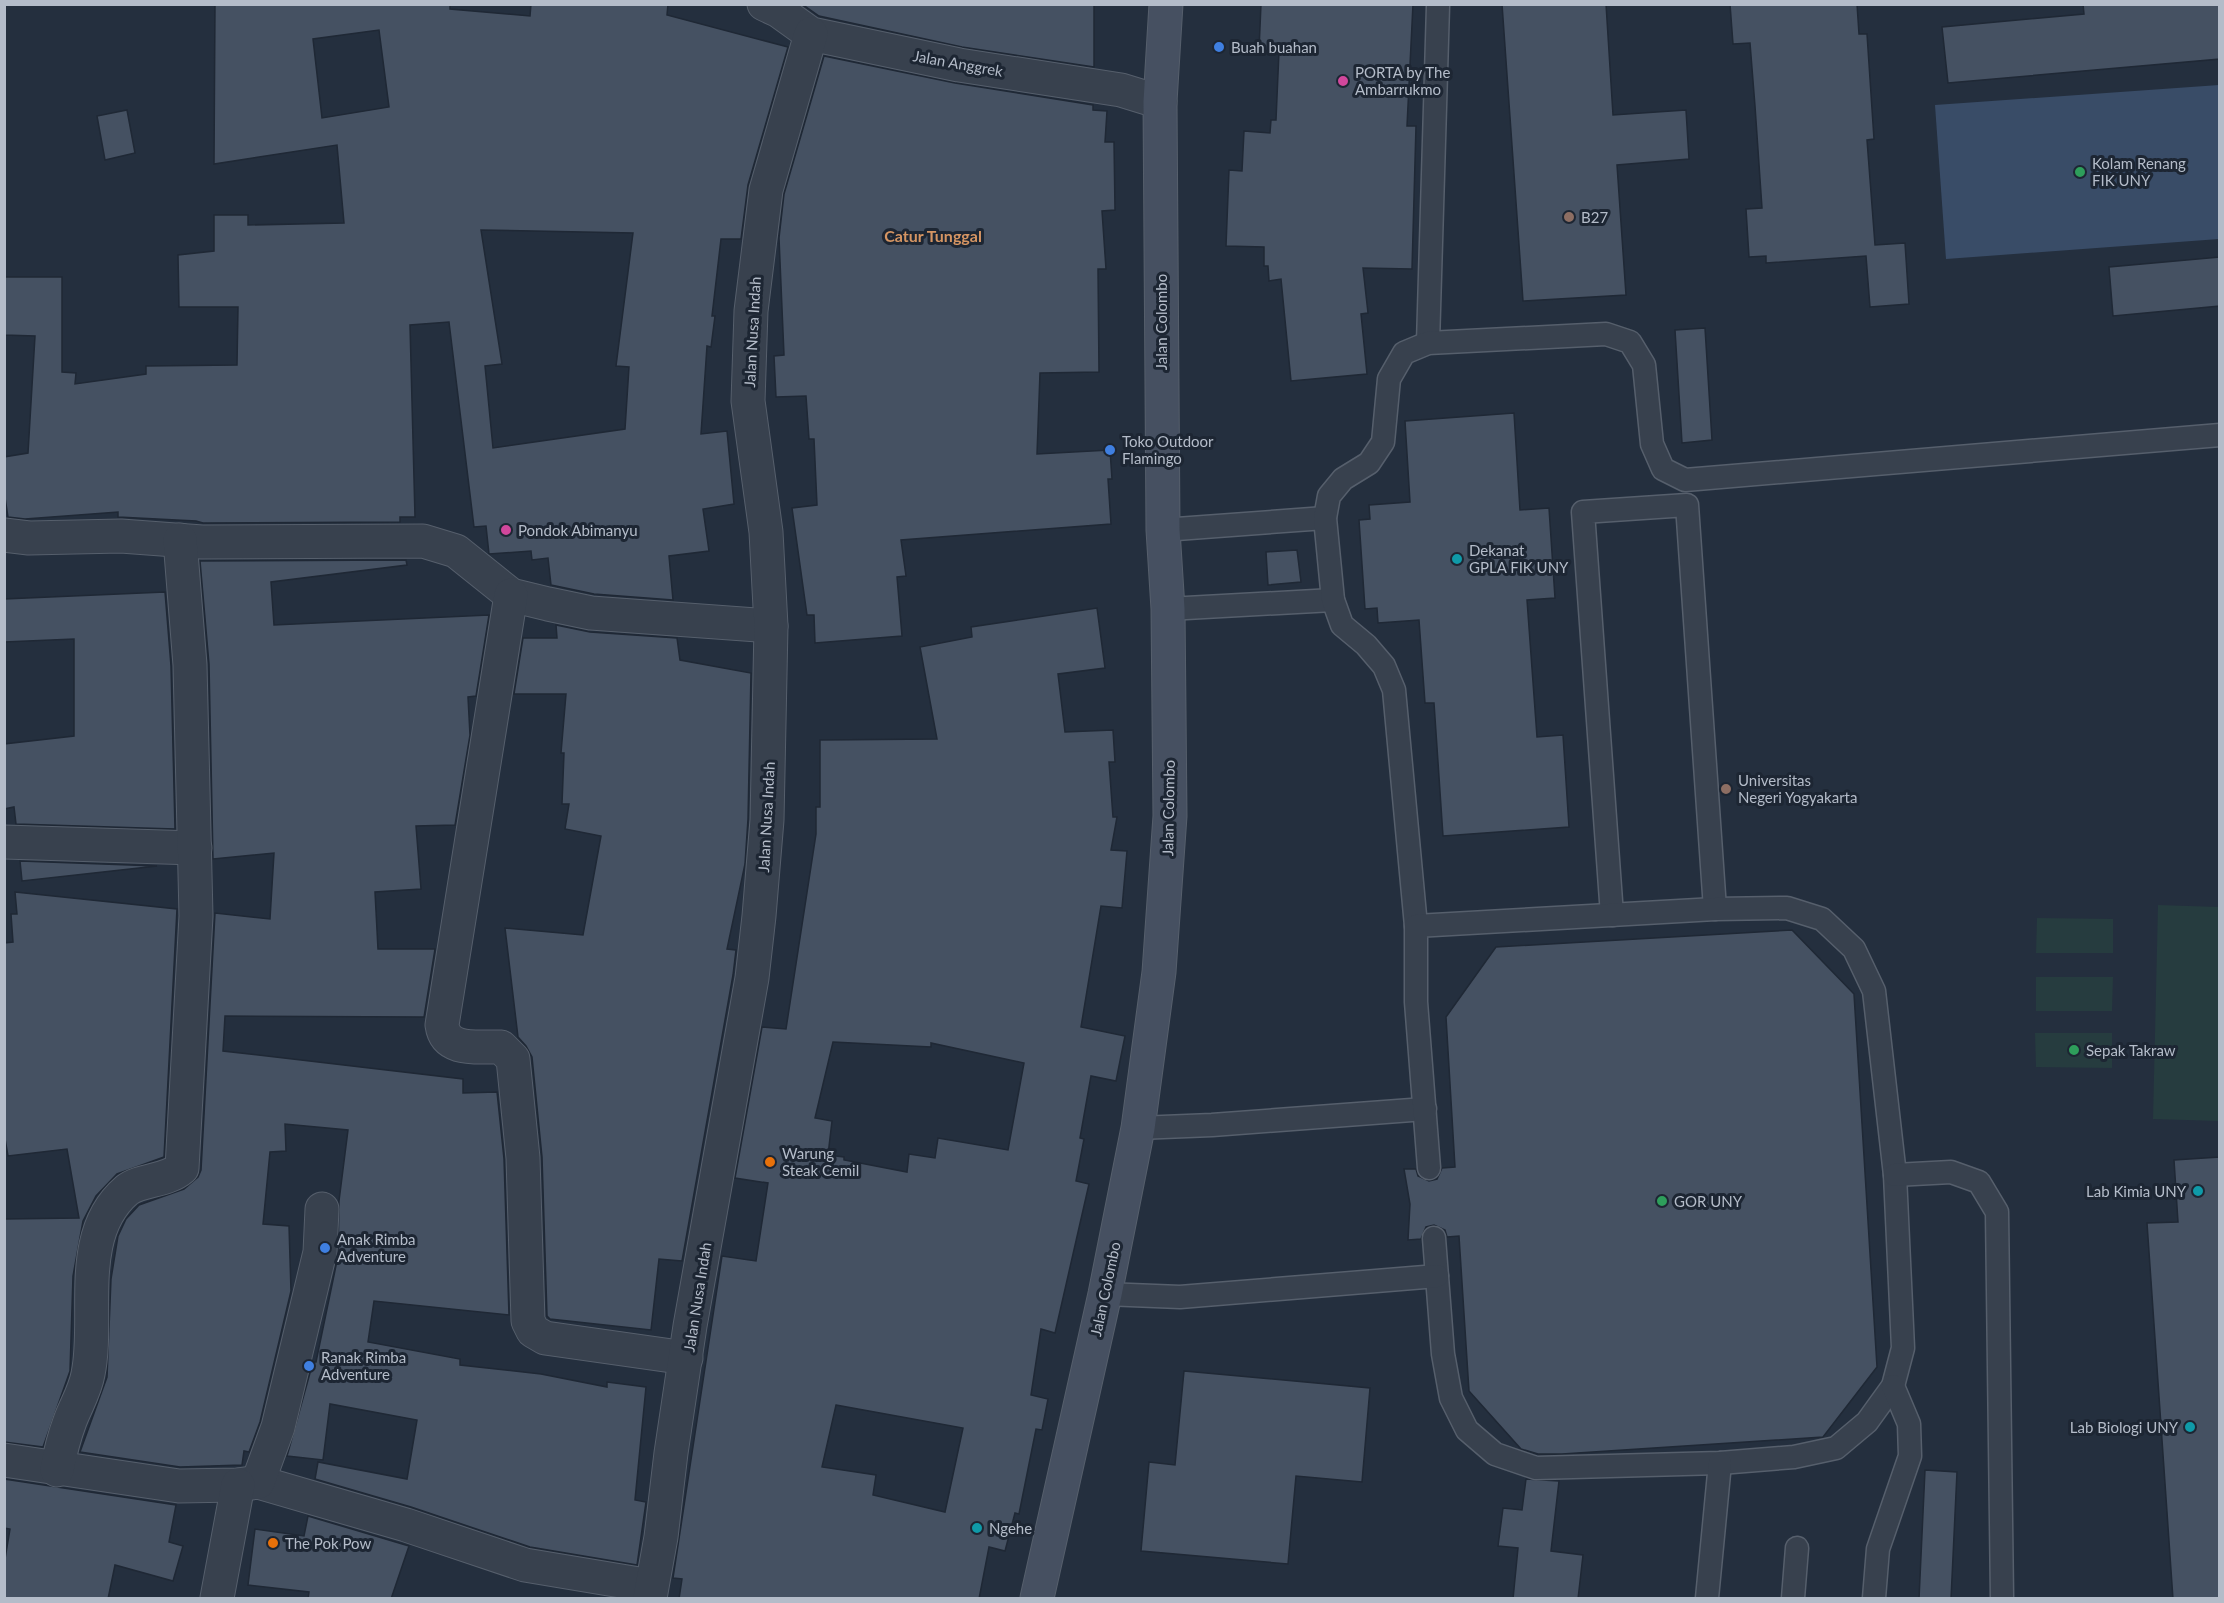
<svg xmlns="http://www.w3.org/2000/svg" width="2224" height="1603" viewBox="0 0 2224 1603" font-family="Lato,sans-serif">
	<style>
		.green { fill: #263c3f }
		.water { fill: #394c67 }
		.building { fill: #455162; stroke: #1f2835; stroke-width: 1.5; fill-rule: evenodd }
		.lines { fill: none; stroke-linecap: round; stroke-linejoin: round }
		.lane-casing { stroke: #565f6c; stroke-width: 25 }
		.street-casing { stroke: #565f6c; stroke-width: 35 }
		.secondary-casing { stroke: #565f6c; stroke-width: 35 }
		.lane { stroke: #38414e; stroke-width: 22 }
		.street { stroke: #38414e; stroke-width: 33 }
		.secondary { stroke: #465061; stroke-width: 33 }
		.shop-dot { fill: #3f7fe0; stroke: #1d2633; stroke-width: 2 }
		.hotel-dot { fill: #d1479c; stroke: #1d2633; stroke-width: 2 }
		.leisure-dot { fill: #2e9e5b; stroke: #1d2633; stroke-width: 2 }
		.education-dot { fill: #8d6e63; stroke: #1d2633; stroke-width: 2 }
		.culture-dot { fill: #0f9aa8; stroke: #1d2633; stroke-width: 2 }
		.food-dot { fill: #e8710a; stroke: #1d2633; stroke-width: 2 }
		.labels { text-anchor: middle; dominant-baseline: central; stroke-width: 6; stroke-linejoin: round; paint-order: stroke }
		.poi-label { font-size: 15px; fill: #b4bcc9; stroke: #1d2633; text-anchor: start }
		.street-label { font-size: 15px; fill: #b4bcc9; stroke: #1d2633 }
		.neighbourhood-label { font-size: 16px; font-weight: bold; fill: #d59563; stroke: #1d2633 }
	</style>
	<rect width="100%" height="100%" fill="#242f3e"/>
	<g class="green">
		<polygon points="2158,905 2219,907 2219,1121 2153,1119"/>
		<polygon points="2037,918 2113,919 2113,953 2036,953"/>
		<polygon points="2036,977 2113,977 2112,1011 2036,1011"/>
		<polygon points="2035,1033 2112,1033 2112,1068 2036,1067"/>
	</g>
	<polygon class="water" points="2219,85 2219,239 1946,259 1935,105"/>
	<g class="building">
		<path d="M215,4H450V9L530,16L531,4H668L667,15L788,47L748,185L741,239H721L712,316H715L711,347L707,346L701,434L727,431L734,504L703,509L709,551L669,556L673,600L594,594L551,585L548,558L532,560L531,551L489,554L486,526L474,527L449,322L410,325L415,517H400V522L203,523L196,521L118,517V512L25,519L8,517L4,491V457L28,453L35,336L4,335V277H62V372L76,373L75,384L146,374V366L237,365L238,307H179L178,255L214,251V215H248V225L344,223L337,145L214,164ZM379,30L389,107L322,118L313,39ZM481,230L633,233L616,366L629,367L625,429L493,448L485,366L502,364Z"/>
		<polygon points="802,4 1094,4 1094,67 962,47 819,16"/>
		<polygon points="1261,4 1413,4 1407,126 1416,126 1412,269 1363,268 1368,313 1361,314 1367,374 1291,381 1281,279 1269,281 1268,266 1264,266 1264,247 1226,246 1229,170 1242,171 1244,131 1270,133 1271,120 1276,120 1279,51 1259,50"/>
		<polygon points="1502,4 1606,4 1613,115 1686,110 1689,159 1617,165 1626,295 1523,301"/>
		<polygon points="1730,4 1857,4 1859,34 1867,34 1874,139 1867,140 1875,245 1905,243 1909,304 1870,307 1866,256 1766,263 1766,256 1749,257 1746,209 1762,208 1755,106 1750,43 1733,44"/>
		<polygon points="2083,4 2220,4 2220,59 1948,83 1942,27 2084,14"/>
		<polygon points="824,56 955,83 1093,105 1093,110 1107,111 1105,142 1114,142 1115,210 1102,211 1106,269 1098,269 1099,372 1040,373 1037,454 1110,450 1112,479 1108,479 1111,524 901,540 906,576 897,577 902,636 815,643 814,615 807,615 792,508 817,505 814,439 809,439 806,396 776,397 774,356 784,355 779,238 784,194"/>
		<polygon points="127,110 135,153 105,160 97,116"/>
		<polygon points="2220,257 2220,306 2113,316 2109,267"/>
		<polygon points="1705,328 1712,440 1682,443 1675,330"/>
		<polygon points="1514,413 1520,510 1549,508 1555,598 1527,600 1537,737 1563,735 1569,827 1443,836 1434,703 1425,703 1419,620 1378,623 1377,608 1365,609 1359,520 1370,519 1369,505 1410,502 1405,421"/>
		<polygon points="1297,550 1301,582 1268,585 1266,552"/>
		<polygon points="406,560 407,565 271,582 274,625 489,615 476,696 468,697 470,735 455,825 416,826 421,889 375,892 378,949 435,949 424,1017 225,1016 223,1051 463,1079 463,1093 497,1092 504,1159 509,1315 374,1301 368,1342 460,1359 460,1365 541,1374 607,1387 607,1382 646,1387 635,1500 646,1502 637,1565 530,1547 411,1507 315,1479 318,1462 407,1479 417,1420 330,1404 323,1460 287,1456 313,1362 316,1362 338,1256 339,1201 348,1130 285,1124 286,1151 270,1152 263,1224 289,1226 291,1291 260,1422 249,1452 244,1451 242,1465 180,1467 80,1452 107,1377 111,1279 118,1236 126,1219 139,1205 184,1189 198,1177 201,1170 215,913 270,919 274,853 213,859 209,664 200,561"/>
		<polygon points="165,592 171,666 175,829 16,824 14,807 4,809 4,744 74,736 74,639 4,642 4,599"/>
		<path d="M1097,608L1105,668L1058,674L1065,732L1113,730L1115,762H1109L1113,817H1117L1111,850L1127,851L1122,908L1101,906L1081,1027L1125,1036L1116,1081L1091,1076L1080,1138L1084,1139L1076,1181L1089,1184L1055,1333L1041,1329L1031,1395L1048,1399L1042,1430L1036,1429L1019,1514L1015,1513L1005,1551L989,1547L979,1599H679L682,1579L673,1578L722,1256L756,1261L768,1183L735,1178L762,1027L786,1029L816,834V807H820V740L937,739L920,647L972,637L971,627ZM833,1042L931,1047V1043L1024,1063L1008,1150L938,1138L935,1158L909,1154L907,1172L844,1160V1157L828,1155L832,1121L815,1118ZM836,1405L963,1428L945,1512L873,1495L876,1475L822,1467Z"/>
		<polygon points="556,625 590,632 677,638 680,660 751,673 748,819 745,864 727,949 736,950 733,975 682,1261 659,1259 651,1330 550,1319 547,1316 542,1157 532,1057 526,1046 518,1037 505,928 583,935 601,836 565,829 569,804 562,804 564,753 561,753 566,694 514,694 523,638 557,638"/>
		<polygon points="20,861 157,866 22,881"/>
		<polygon points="15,892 177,909 164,1157 117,1174 96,1196 83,1221 73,1276 70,1371 43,1447 4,1442 4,1219 79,1218 67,1149 8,1156 4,1133 4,943 13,942 11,914 17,914"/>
		<polygon points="1792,930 1854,994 1877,1367 1823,1437 1562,1454 1538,1454 1521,1449 1469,1391 1459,1236 1447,1237 1445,1230 1434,1225 1426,1227 1421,1239 1408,1240 1410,1204 1404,1169 1416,1169 1418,1176 1429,1181 1437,1179 1442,1168 1455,1167 1446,1017 1496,947"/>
		<polygon points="2220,1157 2220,1599 2173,1599 2147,1223 2178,1222 2174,1160"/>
		<polygon points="1184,1371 1370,1388 1362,1482 1296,1476 1288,1564 1141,1551 1149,1462 1175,1465"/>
		<polygon points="1925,1470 1957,1472 1951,1599 1919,1599"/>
		<polygon points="4,1479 176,1505 169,1542 183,1546 173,1581 115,1565 108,1599 4,1599 4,1565 10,1529 4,1528"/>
		<polygon points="1526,1479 1559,1481 1551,1551 1583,1555 1578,1599 1513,1599 1518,1548 1498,1546 1503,1508 1522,1510"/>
		<polygon points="308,1516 409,1546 391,1599 308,1599 309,1592 248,1585 255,1529 304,1536"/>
	</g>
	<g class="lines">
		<defs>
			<g id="lane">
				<polyline points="1428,343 1438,6"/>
				<polyline points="1163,530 1325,518"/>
				<polyline points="1168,609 1333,600"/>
				<polyline points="1612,915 1583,512 1687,505 1715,909"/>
				<polyline points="1416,926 1394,690 1384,666 1366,645 1342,625 1333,600 1325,518 1329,496 1343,479 1369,463 1383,442 1389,379 1404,353 1428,343 1606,334 1630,342 1644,365 1652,444 1663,469 1685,480 2220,435"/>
				<polyline points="1138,1128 1212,1125 1425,1109"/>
				<polyline points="1429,1168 1416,1002 1416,926 1715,909 1787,908 1822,919 1854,949 1874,991 1895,1175 1903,1348 1893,1386 1867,1422 1836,1448 1794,1457 1720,1463 1536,1468 1495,1454 1467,1430 1451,1398 1443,1354 1434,1238"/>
				<polyline points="1895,1175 1951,1172 1979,1182 1997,1212 2002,1598"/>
				<polyline points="1105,1294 1180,1297 1437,1276"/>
				<polyline points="1707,1598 1720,1463"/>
				<polyline points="1793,1598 1797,1548"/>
				<polyline points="1874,1598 1878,1549 1910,1456 1909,1424 1893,1386"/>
			</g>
			<g id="street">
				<polyline points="764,4 779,11 811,34 959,65 1121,90 1160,102"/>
				<polyline points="4,535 29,538 121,536 202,542 423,541 456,551 511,595 548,604 591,613 771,626"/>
				<path d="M511,595L442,1025C446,1053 479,1046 501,1047L513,1059L523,1158L528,1321L533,1331L545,1338L686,1358"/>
				<polyline points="4,842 195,848"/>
				<polyline points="4,1460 179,1486 238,1485 258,1482 406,1525 525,1565 651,1586"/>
				<path d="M57,1470C60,1453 64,1437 70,1421C76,1405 85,1391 88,1374C100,1317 74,1235 127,1190C141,1179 166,1182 182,1168L196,916L190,665L180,540"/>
				<polyline points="258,1482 278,1427 320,1252 322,1209"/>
				<polyline points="217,1598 238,1485"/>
				<polyline points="650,1598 661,1537 671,1453 690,1326 752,978 759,916 767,820 771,626 766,532 748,401 751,311 766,190 811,34"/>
			</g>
			<polyline id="secondary" points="1037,1598 1105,1294 1138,1128 1159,972 1170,816 1168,609 1163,530 1160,102 1166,4"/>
		</defs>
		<use href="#lane" class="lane-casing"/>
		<use href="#street" class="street-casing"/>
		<use href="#secondary" class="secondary-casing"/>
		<use href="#lane" class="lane"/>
		<use href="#street" class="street"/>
		<use href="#secondary" class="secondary"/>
	</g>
	<g class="shop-dot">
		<circle cx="1219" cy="47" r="6"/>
		<circle cx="1110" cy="450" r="6"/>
		<circle cx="325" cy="1248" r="6"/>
		<circle cx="309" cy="1366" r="6"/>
	</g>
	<g class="hotel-dot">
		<circle cx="1343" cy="81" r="6"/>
		<circle cx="506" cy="530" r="6"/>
	</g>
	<g class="leisure-dot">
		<circle cx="2080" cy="172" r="6"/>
		<circle cx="2074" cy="1050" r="6"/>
		<circle cx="1662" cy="1201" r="6"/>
	</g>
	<g class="education-dot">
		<circle cx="1569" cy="217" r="6"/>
		<circle cx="1726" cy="789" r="6"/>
	</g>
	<g class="culture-dot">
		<circle cx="1457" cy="559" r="6"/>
		<circle cx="2198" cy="1191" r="6"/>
		<circle cx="2190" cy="1427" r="6"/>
		<circle cx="977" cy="1528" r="6"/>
	</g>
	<g class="food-dot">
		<circle cx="770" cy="1162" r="6"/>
		<circle cx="273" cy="1543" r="6"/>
	</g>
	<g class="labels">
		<g class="poi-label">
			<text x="1231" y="47">Buah buahan</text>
			<text x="1355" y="72">PORTA by The<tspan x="1355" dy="17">Ambarrukmo</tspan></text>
			<text x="2092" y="163">Kolam Renang<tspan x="2092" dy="17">FIK UNY</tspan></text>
			<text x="1581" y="217">B27</text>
			<text x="1122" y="441">Toko Outdoor<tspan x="1122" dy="17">Flamingo</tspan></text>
			<text x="518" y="530">Pondok Abimanyu</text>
			<text x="1469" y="550">Dekanat<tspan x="1469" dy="17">GPLA FIK UNY</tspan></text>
			<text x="1738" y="780">Universitas<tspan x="1738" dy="17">Negeri Yogyakarta</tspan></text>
			<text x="2086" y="1050">Sepak Takraw</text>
			<text x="782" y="1153">Warung<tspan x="782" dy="17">Steak Cemil</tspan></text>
			<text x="2186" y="1191" text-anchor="end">Lab Kimia UNY</text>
			<text x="1674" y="1201">GOR UNY</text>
			<text x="337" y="1239">Anak Rimba<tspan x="337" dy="17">Adventure</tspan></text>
			<text x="321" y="1357">Ranak Rimba<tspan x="321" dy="17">Adventure</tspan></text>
			<text x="2178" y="1427" text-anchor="end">Lab Biologi UNY</text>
			<text x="989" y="1528">Ngehe</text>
			<text x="285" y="1543">The Pok Pow</text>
		</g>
		<g class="street-label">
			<text transform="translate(958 63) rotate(10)">Jalan Anggrek</text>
			<text transform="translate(1161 322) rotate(-90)">Jalan Colombo</text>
			<text transform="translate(752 332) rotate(-87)">Jalan Nusa Indah</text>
			<text transform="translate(1168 808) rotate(-89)">Jalan Colombo</text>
			<text transform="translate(766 817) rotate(-87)">Jalan Nusa Indah</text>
			<text transform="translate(1105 1289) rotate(-78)">Jalan Colombo</text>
			<text transform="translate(697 1297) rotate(-81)">Jalan Nusa Indah</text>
		</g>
		<g class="neighbourhood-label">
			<text x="933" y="235">Catur Tunggal</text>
		</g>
	</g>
	<rect width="2224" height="1603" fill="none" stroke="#b4bcc9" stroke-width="12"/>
</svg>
